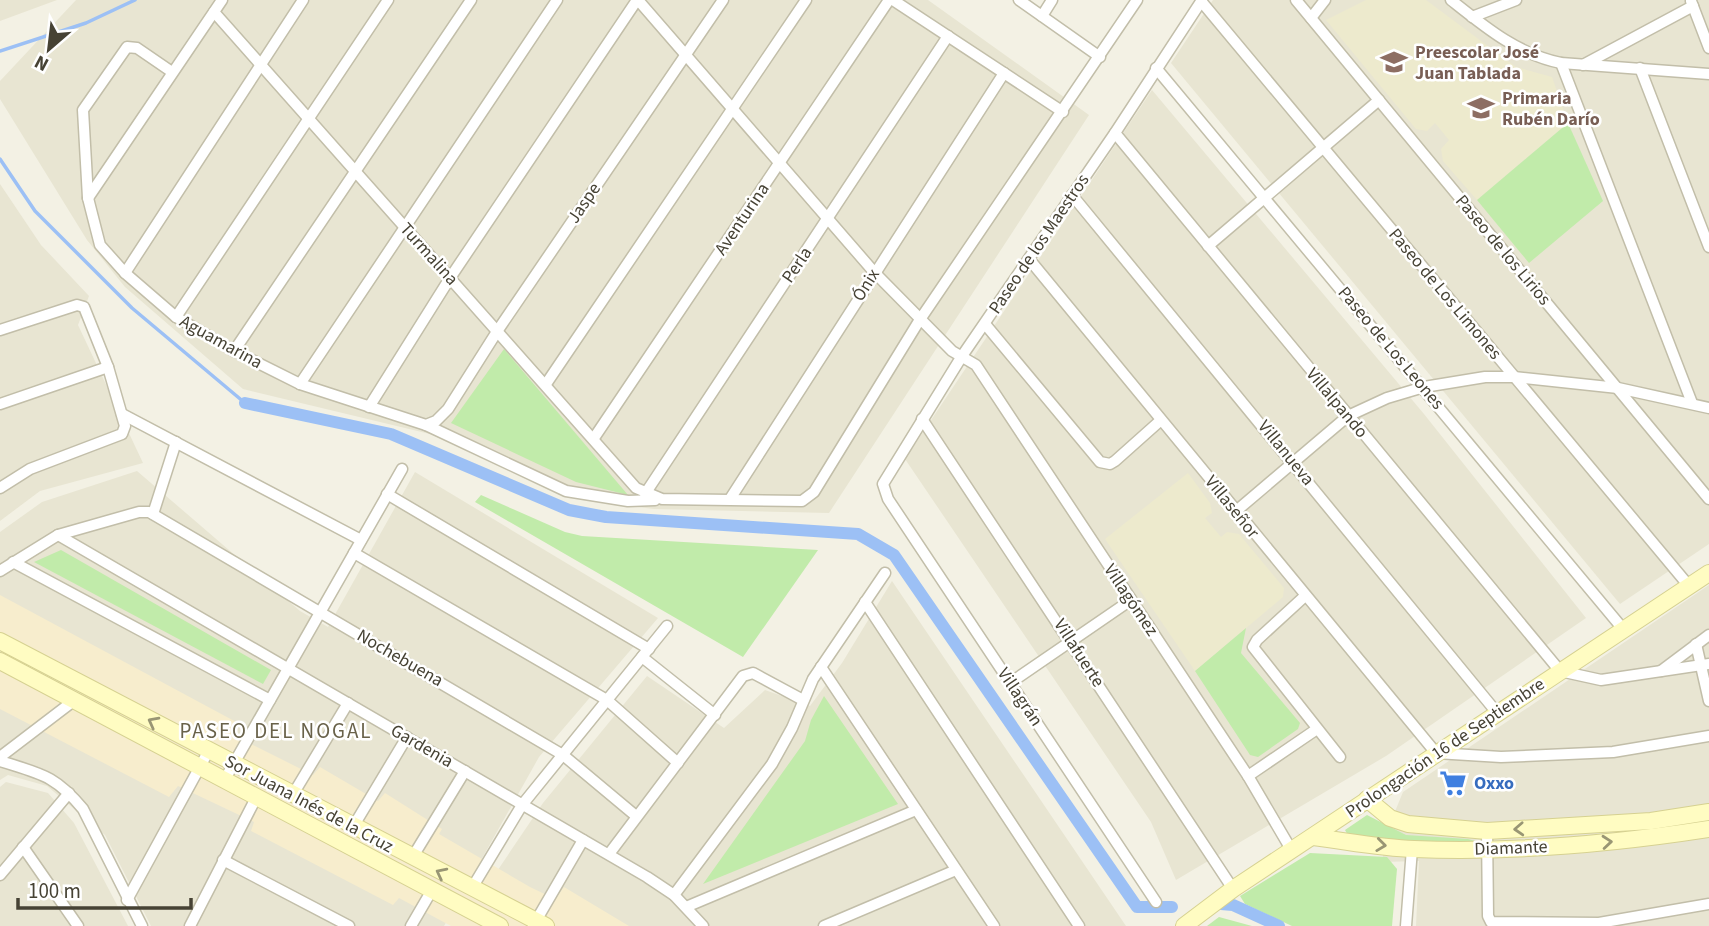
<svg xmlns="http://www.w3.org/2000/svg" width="1709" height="926" viewBox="0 0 1709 926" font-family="'Source Sans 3',sans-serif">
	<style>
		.residential { fill: #e8e5d2 }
		.commercial { fill: #f7edcd }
		.education { fill: #edeacd }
		.green { fill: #c1ebaa }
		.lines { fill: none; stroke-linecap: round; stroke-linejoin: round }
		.stream { stroke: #9cc0f5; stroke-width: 3.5 }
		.canal { stroke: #9cc0f5; stroke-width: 12 }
		.street-casing { stroke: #c2bea9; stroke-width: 13 }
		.secondary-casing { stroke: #d6d191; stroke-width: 18 }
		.street { stroke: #fff; stroke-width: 10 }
		.secondary { stroke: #fffcc2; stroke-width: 16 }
		.oneway { stroke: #999674 }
		.labels { text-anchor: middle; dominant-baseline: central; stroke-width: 5; stroke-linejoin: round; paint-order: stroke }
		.education-label { font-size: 18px; font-weight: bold; fill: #785e54; stroke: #fff; text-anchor: start }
		.street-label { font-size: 18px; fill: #464234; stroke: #fff }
		.shop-label { font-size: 18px; font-weight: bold; fill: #366cbe; stroke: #fff; text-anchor: start }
		.quarter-label { font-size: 21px; letter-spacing: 2px; fill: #69624a; stroke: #fff }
	</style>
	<rect width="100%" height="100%" fill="#f3f1e4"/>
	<g class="residential">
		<polygon points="0,0 57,0 0,21"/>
		<polygon points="76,0 928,0 1089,115 829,513 654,509 589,501 430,434 243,389 125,287 87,240 0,99 0,81"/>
		<polygon points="1213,0 1709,0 1709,544 1620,604 1171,63"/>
		<polygon points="1152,90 1424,414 1586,618 1386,756 1176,880 1151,822 905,459"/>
		<polygon points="0,184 41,245 89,296 78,325 143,463 40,491 0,521"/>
		<polygon points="137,471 300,611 328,627 415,472 658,618 539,757 444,926 151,926 105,835 47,786 8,775 0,780 0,532 42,502"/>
		<polygon points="892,581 1126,926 460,926 543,803 647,676 724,728 765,690 810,706 842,663"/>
		<polygon points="1709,585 1709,926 1416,926 1419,861 1382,862 1387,831 1403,792"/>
		<polygon points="6,782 48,793 74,823 128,926 0,926 0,787"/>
	</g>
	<polygon class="commercial" points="0,595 238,723 231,734 313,775 320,767 378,801 385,793 442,829 439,834 530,887 555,899 564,887 629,926 451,926 399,898 393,905 251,831 254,822 178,786 169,797 0,709"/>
	<g class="education">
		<polygon points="1366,0 1426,0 1516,67 1552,77 1568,123 1477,200 1443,161 1441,149 1449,140 1435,123 1427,131 1416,129 1326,20"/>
		<polygon points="1188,473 1210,503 1212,513 1205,518 1221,537 1227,532 1239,534 1284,588 1283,597 1195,671 1105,539"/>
	</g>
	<g class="green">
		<polygon points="1568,123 1603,201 1529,263 1477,200"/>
		<polygon points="504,349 628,495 576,482 451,423"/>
		<polygon points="481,495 565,532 582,536 818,550 743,657 475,502"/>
		<polygon points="61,550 271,670 263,684 34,562"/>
		<polygon points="1246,628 1241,653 1300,723 1298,729 1258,757 1250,755 1195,671"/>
		<polygon points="824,696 898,804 703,884 805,741 811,720"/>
		<polygon points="1367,815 1406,835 1468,839 1475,841 1472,848 1349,837 1345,830"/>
		<polygon points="1310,853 1387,857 1397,869 1392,926 1292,926 1245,904 1240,896"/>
		<polygon points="1219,917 1252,926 1207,926"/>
	</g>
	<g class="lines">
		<g class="stream">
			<polyline points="0,51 86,23 135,0"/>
			<polyline points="0,159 35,211 132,308 245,403"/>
		</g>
		<g class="canal">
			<polyline points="245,403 391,434 569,510 606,517 858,534 894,555 1137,907 1172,907"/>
			<polyline points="1221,904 1233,905 1279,926"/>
		</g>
		<defs>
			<g id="street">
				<polyline points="638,0 874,272 952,351 976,365 1248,776 1292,851"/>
				<polyline points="893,0 1063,112"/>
				<polyline points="1019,0 1100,57"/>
				<polyline points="1296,0 1709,499"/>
				<path d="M1451,0C1485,27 1517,54 1561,63L1709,74"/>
				<polyline points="1201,1 1689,586"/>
				<polyline points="1691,1 1709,48"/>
				<polyline points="214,12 636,488 662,499 802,501 814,492 919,321 1137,0"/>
				<polyline points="1042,16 1052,0"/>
				<polyline points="1472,17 1516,0"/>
				<polyline points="1311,18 1325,0"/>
				<polyline points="1561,63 1692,403"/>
				<polyline points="1583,65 1693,6"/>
				<polyline points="1156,68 1623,629"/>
				<polyline points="1640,68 1709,247"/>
				<polyline points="172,72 137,48 127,47 83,110 88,198 100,245 125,273 176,317 234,351 300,384 426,425 436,421 448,409 498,330 723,0"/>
				<polyline points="1115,133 1560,671 1601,680 1709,664"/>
				<polyline points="1072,195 1498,714"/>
				<polyline points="88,198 222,0"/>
				<polyline points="1208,246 1379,100"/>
				<polyline points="1029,259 1436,753 1501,757 1613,752 1709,736"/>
				<polyline points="125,273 303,0"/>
				<polyline points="176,317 388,0"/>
				<polyline points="985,324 1100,462 1110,464 1115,461 1161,420"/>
				<polyline points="0,330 77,305 84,307 108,367 125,426 122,434 30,469 0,488"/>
				<polyline points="234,351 471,0"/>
				<polyline points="300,384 557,0"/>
				<polyline points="546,384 806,0"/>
				<polyline points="0,404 108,367"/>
				<polyline points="369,407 450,278 637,0"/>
				<polyline points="122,414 361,540"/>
				<polyline points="922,419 1233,889"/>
				<polyline points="426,425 566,491 628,501 655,500"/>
				<polyline points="594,438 889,0"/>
				<polyline points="387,494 649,649"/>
				<polyline points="645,494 948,36"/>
				<polyline points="730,499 1004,73"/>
				<polyline points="1235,512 1348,416 1387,398 1424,387 1485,377 1514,377 1618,388 1709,408"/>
				<polyline points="153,514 176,442"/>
				<polyline points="58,535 647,877 674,895 703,926"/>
				<polyline points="354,553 607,700 678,763"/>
				<polyline points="13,562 270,700"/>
				<polyline points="0,571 58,535 139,512 149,512 563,755 636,816"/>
				<polyline points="1305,596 1257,640 1253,647 1340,757"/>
				<polyline points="865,602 1079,926"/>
				<polyline points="1696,644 1709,701"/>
				<polyline points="642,657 715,715"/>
				<polyline points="821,667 994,926"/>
				<polyline points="1661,671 1709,635"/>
				<polyline points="1010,683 1131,600"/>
				<polyline points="0,757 76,699"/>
				<path d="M0,761C41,774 55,775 83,809L142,926"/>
				<polyline points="1248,776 1317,729"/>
				<polyline points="225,779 402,469"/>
				<polyline points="292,796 348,703"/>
				<polyline points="353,827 407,737"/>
				<polyline points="1487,831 1488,916 1491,922 1599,923 1709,904"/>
				<polyline points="23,847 78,926"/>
				<polyline points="609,854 743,676 753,673 803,700"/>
				<polyline points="412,858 465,771"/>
				<polyline points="223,860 349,926"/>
				<polyline points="0,875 69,793"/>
				<polyline points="472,888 522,805 667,626"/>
				<polyline points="674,895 772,764 792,728 813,679 885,573"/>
				<polyline points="127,900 208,752"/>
				<polyline points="1156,902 888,499 883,484 962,356 1115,133 1202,0"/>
				<polyline points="686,907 916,810"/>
				<polyline points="190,926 257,796"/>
				<polyline points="411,926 432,890"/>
				<polyline points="533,926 583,840"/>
				<polyline points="824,926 956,870"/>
				<polyline points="1406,926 1412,849"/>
			</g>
			<g id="secondary">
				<polyline points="0,641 546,926"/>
				<polyline points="0,661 500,926"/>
				<polyline points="1367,799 1390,818 1408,824 1487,831 1651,821 1709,812"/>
				<path d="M1313,837C1346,841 1380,848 1414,849C1513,853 1612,844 1709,829"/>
				<polyline points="1184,926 1233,889 1709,573"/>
			</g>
		</defs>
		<use href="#street" class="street-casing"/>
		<use href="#secondary" class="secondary-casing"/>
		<use href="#street" class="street"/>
		<use href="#secondary" class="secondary"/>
	</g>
	<defs><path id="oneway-chevron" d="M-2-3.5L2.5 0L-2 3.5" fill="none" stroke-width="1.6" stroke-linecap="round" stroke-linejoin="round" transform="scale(1.75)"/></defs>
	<g class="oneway">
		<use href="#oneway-chevron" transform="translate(153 722) rotate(-152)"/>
		<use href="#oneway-chevron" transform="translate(1519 829) rotate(177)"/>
		<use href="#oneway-chevron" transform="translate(1607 842) rotate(-5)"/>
		<use href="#oneway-chevron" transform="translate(1381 845) rotate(7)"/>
		<use href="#oneway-chevron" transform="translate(441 873) rotate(-153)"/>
	</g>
	<defs>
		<symbol id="school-bare" viewBox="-9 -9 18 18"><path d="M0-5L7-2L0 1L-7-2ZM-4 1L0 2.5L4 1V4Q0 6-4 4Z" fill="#8d6e63" stroke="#fff" stroke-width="2.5" paint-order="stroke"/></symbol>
		<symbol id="supermarket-bare" viewBox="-9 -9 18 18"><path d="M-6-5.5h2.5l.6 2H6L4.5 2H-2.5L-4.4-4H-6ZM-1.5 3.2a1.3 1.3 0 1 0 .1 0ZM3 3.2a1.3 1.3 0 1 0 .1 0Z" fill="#3f7fe0" stroke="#fff" stroke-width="2.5" paint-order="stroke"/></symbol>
	</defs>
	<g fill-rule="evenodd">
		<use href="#school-bare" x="1375" y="43" width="38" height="38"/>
		<use href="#school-bare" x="1462" y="89" width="38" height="38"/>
		<use href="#supermarket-bare" x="1434" y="764" width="38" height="38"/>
	</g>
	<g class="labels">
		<g class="education-label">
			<text x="1415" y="52">Preescolar José<tspan x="1415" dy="21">Juan Tablada</tspan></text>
			<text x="1502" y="98">Primaria<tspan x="1502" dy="21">Rubén Darío</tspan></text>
		</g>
		<g class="street-label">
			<text transform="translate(584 203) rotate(-56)">Jaspe</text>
			<text transform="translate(742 219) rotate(-56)">Aventurina</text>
			<text transform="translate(1039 244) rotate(-56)">Paseo de los Maestros</text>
			<text transform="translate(1503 250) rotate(50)">Paseo de los Lirios</text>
			<text transform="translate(429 254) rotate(48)">Turmalina</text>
			<text transform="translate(797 265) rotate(-56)">Perla</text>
			<text transform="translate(866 285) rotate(-58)">Ónix</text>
			<text transform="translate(1445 294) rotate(50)">Paseo de Los Limones</text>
			<text transform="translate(221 342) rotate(29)">Aguamarina</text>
			<text transform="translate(1391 348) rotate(50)">Paseo de Los Leones</text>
			<text transform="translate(1337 403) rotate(50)">Villalpando</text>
			<text transform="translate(1286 453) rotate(51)">Villanueva</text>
			<text transform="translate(1232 507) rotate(51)">Villaseñor</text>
			<text transform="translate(1131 600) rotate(56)">Villagómez</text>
			<text transform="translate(1079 653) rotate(57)">Villafuerte</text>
			<text transform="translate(400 658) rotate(30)">Nochebuena</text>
			<text transform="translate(1020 697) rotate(56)">Villagrán</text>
			<text transform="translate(422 746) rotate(30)">Gardenia</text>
			<text transform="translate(1445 748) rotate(-34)">Prolongación 16 de Septiembre</text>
			<text transform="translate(309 804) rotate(28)">Sor Juana Inés de la Cruz</text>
			<text transform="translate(1511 848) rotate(-2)">Diamante</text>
		</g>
		<g class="shop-label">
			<text x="1474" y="783">Oxxo</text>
		</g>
		<g class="quarter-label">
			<text x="276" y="731">PASEO DEL NOGAL</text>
		</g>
	</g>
	<g transform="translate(49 49) rotate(208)" stroke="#ffffff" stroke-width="5" paint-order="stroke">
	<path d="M0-5L12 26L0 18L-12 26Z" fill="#464234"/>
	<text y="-10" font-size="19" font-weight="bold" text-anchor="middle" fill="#464234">N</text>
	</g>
	<path d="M18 898v10h173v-10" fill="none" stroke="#464234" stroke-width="3.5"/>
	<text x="28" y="898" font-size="21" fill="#464234" stroke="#ffffff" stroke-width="5" paint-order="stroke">100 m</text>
</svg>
